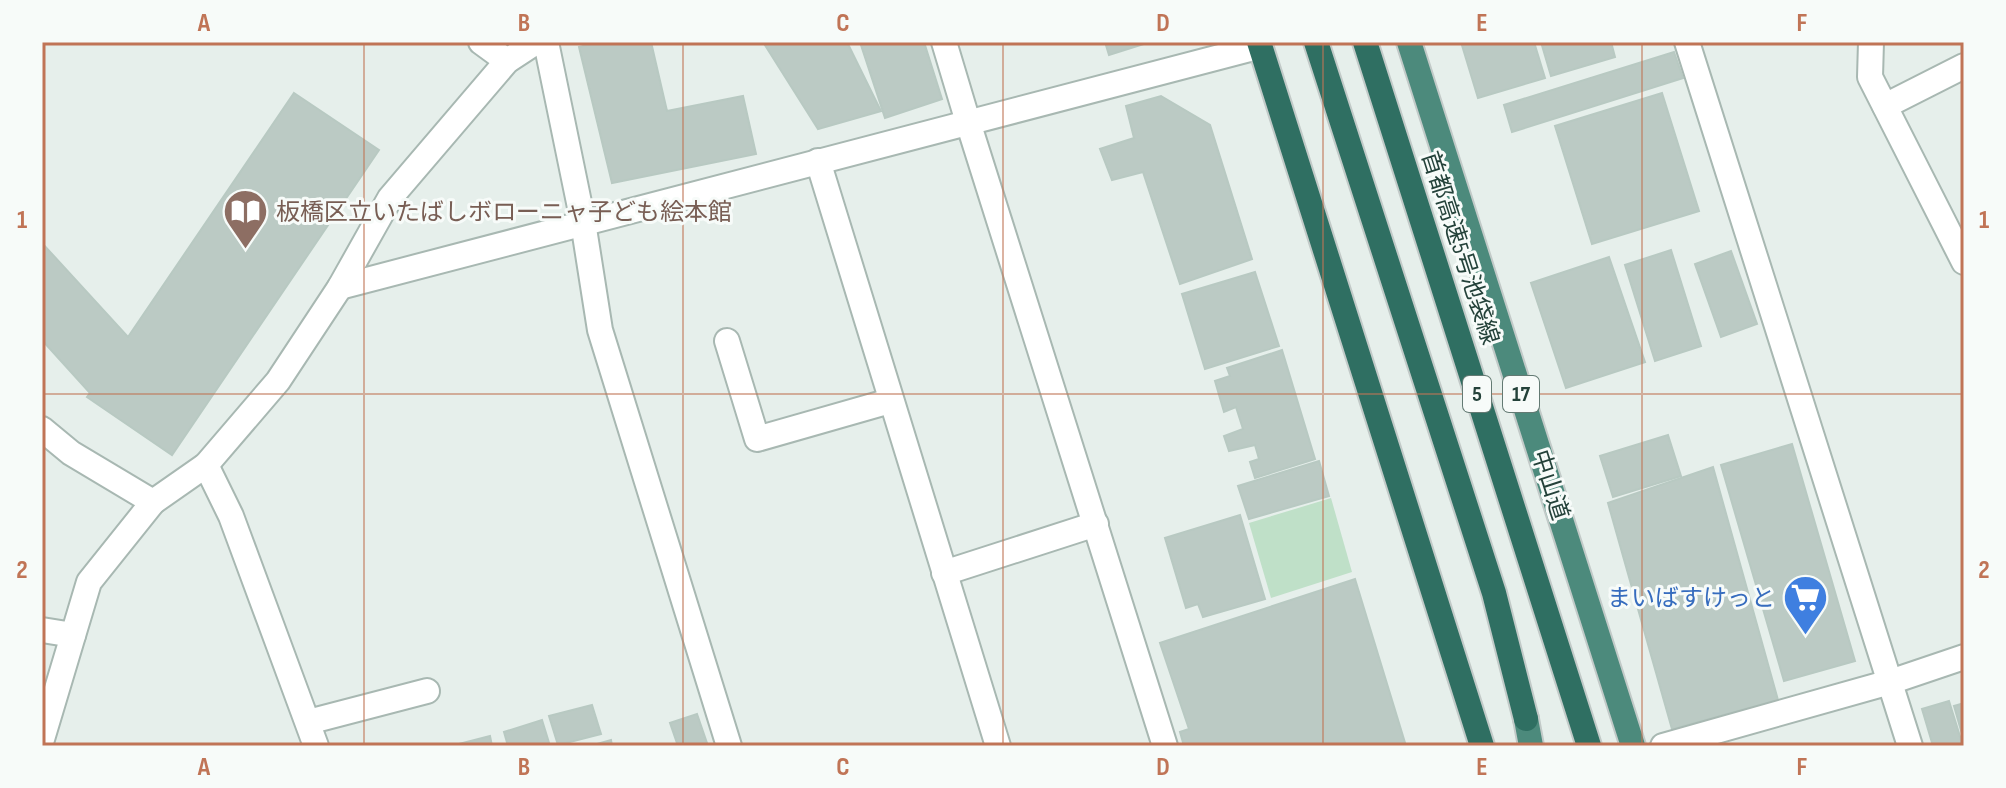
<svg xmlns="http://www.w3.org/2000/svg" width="2006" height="788" viewBox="0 0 2006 788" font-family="'Sofia Sans Condensed','Noto Sans JP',sans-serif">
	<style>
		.green { fill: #bfe0c8 }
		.building { fill: #bbcac4; stroke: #b8c9c2; stroke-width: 2 }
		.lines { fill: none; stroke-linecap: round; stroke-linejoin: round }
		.service-casing { stroke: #a8b8b2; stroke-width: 28 }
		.minor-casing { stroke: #a8b8b2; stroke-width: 28 }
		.trunk-casing { stroke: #c2cac8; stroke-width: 28 }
		.motorway-casing { stroke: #c2cac8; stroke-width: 28 }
		.service { stroke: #fff; stroke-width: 24 }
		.minor { stroke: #fff; stroke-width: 24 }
		.trunk { stroke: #4c8a7c; stroke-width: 24 }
		.motorway { stroke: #2f6f62; stroke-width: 24 }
		.grid { fill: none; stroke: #c07456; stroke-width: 2; stroke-opacity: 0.55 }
		.labels { text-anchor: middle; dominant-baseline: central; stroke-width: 6; stroke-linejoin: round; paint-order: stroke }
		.shield { fill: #f7fbf9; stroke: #637a73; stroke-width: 2 }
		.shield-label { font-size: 22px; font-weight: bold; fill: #24423a }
		.education-label { font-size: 24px; fill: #785e54; stroke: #f7fbf9; text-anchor: start }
		.street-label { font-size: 24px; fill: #24423a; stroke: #f7fbf9 }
		.shop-label { font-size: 24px; fill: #366cbe; stroke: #f7fbf9; text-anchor: end }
		.neatline { fill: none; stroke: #c07456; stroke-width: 3 }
		.grid-label { font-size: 26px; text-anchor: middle; font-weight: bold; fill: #c07456 }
	</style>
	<rect width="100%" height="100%" fill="#e6efeb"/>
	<polygon class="green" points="1331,498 1352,572 1271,598 1249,523"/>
	<g class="building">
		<polygon points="599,42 651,42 667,111 743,96 756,154 612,183 579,47"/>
		<polygon points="763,42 847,42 881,111 818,129"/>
		<polygon points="860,42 924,42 942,99 885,118"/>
		<polygon points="1105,42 1150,42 1109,55"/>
		<polygon points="1461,42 1534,42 1545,78 1478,98"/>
		<polygon points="1541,42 1611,42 1615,57 1551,76"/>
		<polygon points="1674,52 1683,78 1512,132 1504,105"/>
		<polygon points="294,93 379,150 172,455 87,397 90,393 42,340 42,243 128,337"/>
		<polygon points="1662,93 1699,211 1592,244 1555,126"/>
		<polygon points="1161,96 1210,125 1252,259 1180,284 1143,172 1112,180 1100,149 1134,138 1126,106"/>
		<polygon points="1671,250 1701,346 1655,361 1625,265"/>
		<polygon points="1731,251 1757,324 1721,337 1695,264"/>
		<polygon points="1609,257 1645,362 1566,388 1531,283"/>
		<polygon points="1255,272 1279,346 1205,369 1182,294"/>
		<polygon points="1282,350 1315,459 1255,478 1250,462 1259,459 1255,445 1229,451 1224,436 1243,429 1236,407 1224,412 1215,381 1230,376 1227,368"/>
		<polygon points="1668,435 1681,476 1613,497 1600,456"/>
		<polygon points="1792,444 1855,661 1784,681 1721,465"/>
		<polygon points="1319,461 1329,496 1249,519 1238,486"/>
		<polygon points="1713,467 1778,700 1672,729 1608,503"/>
		<polygon points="1240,515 1265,599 1203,617 1198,604 1186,608 1165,538"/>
		<polygon points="1355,579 1406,746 1184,746 1180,732 1189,729 1160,643"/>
		<polygon points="1949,701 1963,746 1933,746 1922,709"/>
		<polygon points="1964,703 1964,741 1954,706"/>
		<polygon points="592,705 601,734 558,745 549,716"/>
		<polygon points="697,714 708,746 678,746 670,723"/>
		<polygon points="542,720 550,746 508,746 504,732"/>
		<polygon points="490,736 492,746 455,745"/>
		<polygon points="611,740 612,746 590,746"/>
	</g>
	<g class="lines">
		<defs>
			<g id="service">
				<polyline points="481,42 507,61"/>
				<polyline points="944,42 968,122"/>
				<polyline points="1885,106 1964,66"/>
				<polyline points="818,161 998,746"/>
				<polyline points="727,341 757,439 890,401"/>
				<polyline points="944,573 1096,524"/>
				<polyline points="42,630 73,635"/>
				<polyline points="308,722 427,691"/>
			</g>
			<g id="minor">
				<polyline points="546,42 583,222 600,330 729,746"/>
				<polyline points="1687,42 1910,746"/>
				<polyline points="1871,42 1870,77 1964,262"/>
				<polyline points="968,122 1165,746"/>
				<polyline points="340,287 1250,49"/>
				<polyline points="42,429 71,453 153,502"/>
				<polyline points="206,465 231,516 316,746"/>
				<polyline points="42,739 89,582 153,502 206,465 278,381 340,287 390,198 507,61 536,42"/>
				<polyline points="1663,746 1890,682 1964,657"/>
			</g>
			<g id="trunk">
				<polyline points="1409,42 1633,746"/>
				<polyline points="1526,719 1531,746"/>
			</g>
			<g id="motorway">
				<polyline points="1259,42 1482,746"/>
				<polyline points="1316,42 1494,593 1526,719"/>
				<polyline points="1365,42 1589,746"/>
			</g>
		</defs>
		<use href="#service" class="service-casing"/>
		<use href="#minor" class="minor-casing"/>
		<use href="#trunk" class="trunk-casing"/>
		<use href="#motorway" class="motorway-casing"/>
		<use href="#service" class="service"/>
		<use href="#minor" class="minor"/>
		<use href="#trunk" class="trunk"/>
		<use href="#motorway" class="motorway"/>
	</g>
	<path class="grid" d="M364,42V746M683,42V746M1003,42V746M1323,42V746M1642,42V746M42,394H1964"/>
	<defs>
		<symbol id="library-pin" viewBox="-11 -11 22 30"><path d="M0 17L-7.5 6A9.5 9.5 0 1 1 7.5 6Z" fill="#8d6e63" stroke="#f7fbf9"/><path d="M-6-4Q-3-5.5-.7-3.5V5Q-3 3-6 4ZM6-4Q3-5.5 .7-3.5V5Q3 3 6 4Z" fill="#fff"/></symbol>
		<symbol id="supermarket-pin" viewBox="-11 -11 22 30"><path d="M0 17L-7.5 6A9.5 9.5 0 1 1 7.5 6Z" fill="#3f7fe0" stroke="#f7fbf9"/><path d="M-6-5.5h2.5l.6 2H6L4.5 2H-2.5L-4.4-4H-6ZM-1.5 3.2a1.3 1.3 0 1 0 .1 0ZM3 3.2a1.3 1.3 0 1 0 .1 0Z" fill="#fff"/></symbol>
	</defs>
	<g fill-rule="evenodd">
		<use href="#library-pin" x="220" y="186" width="51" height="69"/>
		<use href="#supermarket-pin" x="1780" y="572" width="51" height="69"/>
	</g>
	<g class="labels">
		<g class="shield">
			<rect x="1463" y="376" width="28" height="36" rx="6"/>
			<rect x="1503" y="376" width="36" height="36" rx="6"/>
		</g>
		<g class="shield-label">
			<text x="1477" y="394">5</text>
			<text x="1521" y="394">17</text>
		</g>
		<g class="education-label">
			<text x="276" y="212">板橋区立いたばしボローニャ子ども絵本館</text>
		</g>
		<g class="street-label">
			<text transform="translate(1460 248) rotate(72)">首都高速5号池袋線</text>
			<text transform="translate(1550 485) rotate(72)">中山道</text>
		</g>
		<g class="shop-label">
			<text x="1775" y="598">まいばすけっと</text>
		</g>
	</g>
	<rect width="2006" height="788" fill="none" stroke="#f7fbf9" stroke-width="88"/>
	<rect x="44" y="44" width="1918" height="700" class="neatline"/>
	<g class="grid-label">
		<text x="204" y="31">A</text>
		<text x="524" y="31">B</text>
		<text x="843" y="31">C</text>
		<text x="1163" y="31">D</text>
		<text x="1482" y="31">E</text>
		<text x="1802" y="31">F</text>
		<text x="22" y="228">1</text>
		<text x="1984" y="228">1</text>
		<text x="22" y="578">2</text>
		<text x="1984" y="578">2</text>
		<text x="204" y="775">A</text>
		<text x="524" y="775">B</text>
		<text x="843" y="775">C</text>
		<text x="1163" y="775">D</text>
		<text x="1482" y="775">E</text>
		<text x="1802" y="775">F</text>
	</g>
</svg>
